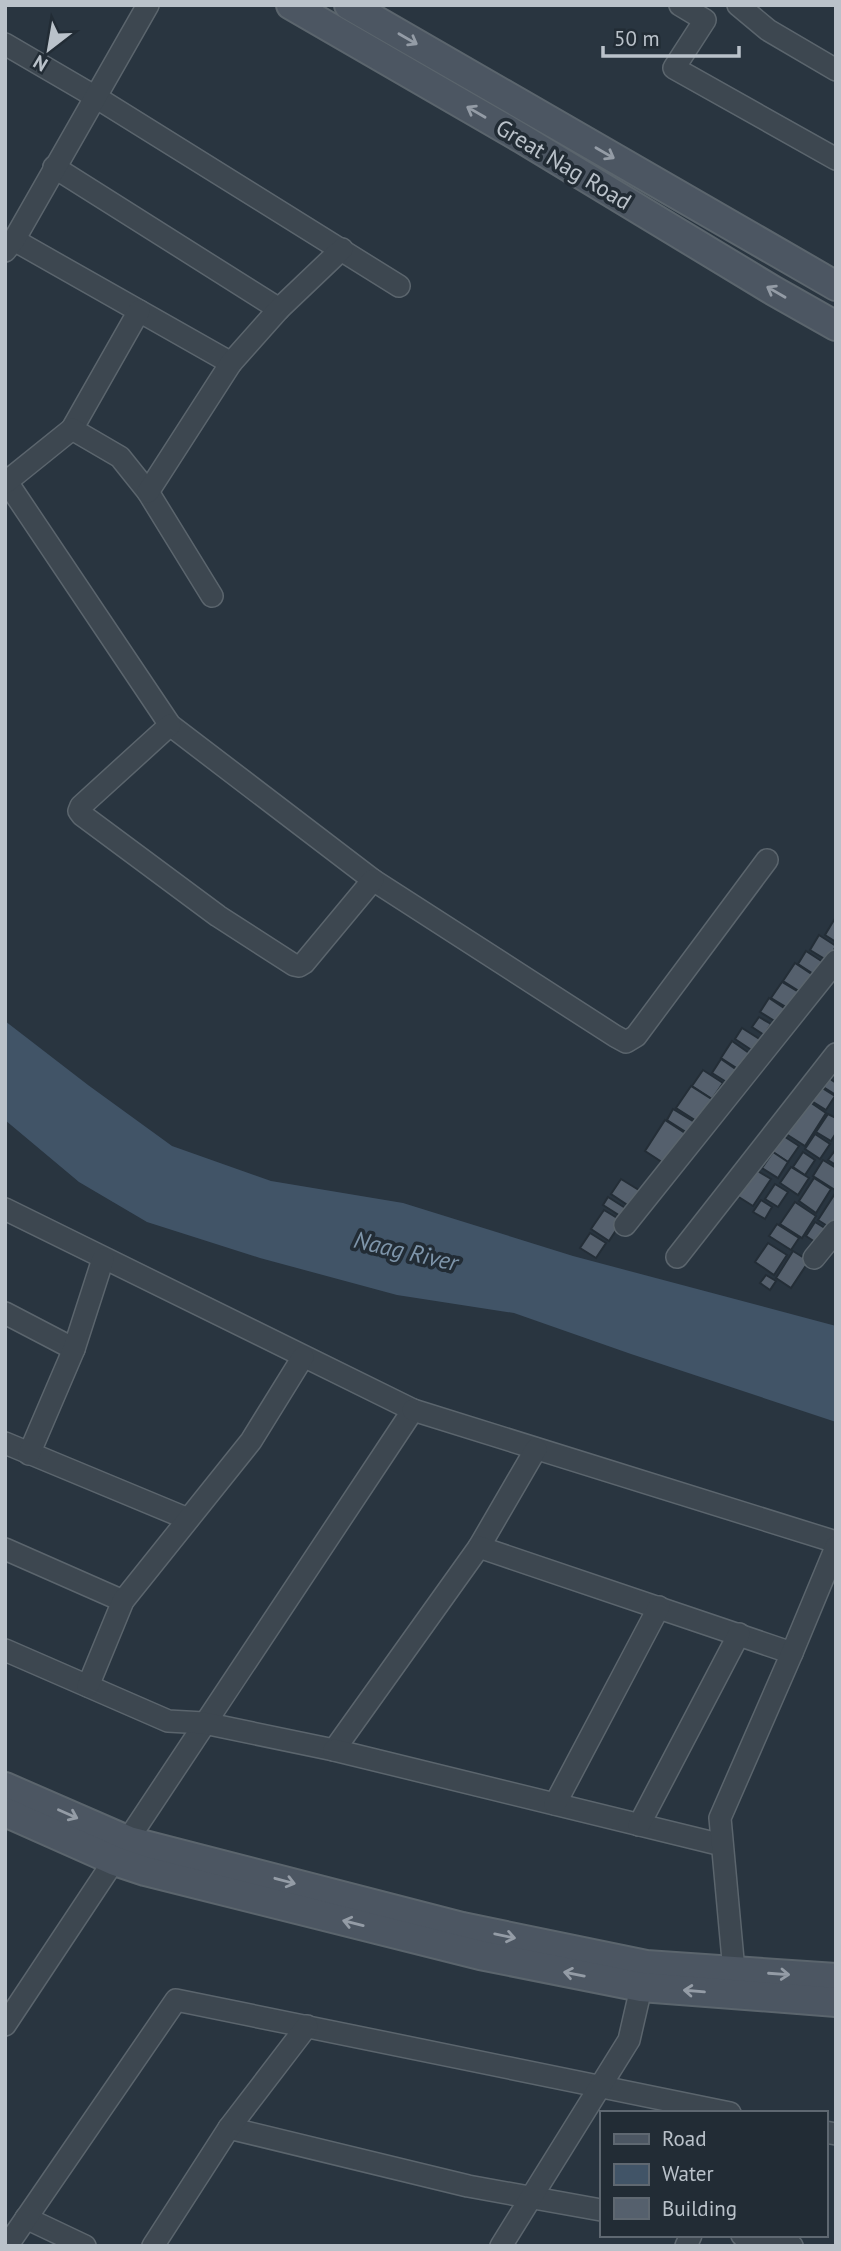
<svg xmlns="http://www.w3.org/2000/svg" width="841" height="2251" viewBox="0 0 841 2251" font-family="'PT Sans',sans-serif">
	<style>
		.water { fill: #415467 }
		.building { fill: #55606d; stroke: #242e37; stroke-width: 2 }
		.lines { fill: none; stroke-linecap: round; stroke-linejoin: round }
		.street-casing { stroke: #5b656d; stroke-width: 24 }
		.secondary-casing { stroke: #5b656d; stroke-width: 32 }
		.street { stroke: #3d4750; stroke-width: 21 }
		.secondary { stroke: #4c5662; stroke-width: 28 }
		.oneway { stroke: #949ca6 }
		.labels { text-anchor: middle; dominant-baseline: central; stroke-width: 7; stroke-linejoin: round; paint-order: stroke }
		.street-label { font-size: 23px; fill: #bac2ca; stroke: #222c35 }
		.water-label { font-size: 24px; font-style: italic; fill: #7e95aa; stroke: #222c35 }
	</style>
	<rect width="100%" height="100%" fill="#293540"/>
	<polygon class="water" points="5,1021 88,1085 172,1146 271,1181 403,1203 573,1256 836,1326 836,1422 631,1354 514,1313 397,1295 260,1258 147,1222 79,1182 5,1120"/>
	<g class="building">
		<polygon points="834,920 836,921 836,942 825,935"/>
		<polygon points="819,935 836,946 828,961 810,950"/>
		<polygon points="806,951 826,964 818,977 798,964"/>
		<polygon points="795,963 813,975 802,993 783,981"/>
		<polygon points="782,982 802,994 791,1010 771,998"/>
		<polygon points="769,998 790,1012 781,1025 760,1012"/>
		<polygon points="759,1017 771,1024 764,1035 752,1027"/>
		<polygon points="742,1028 761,1040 753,1051 735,1039"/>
		<polygon points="732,1041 749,1053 738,1069 721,1058"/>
		<polygon points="721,1059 737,1070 728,1083 712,1073"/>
		<polygon points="703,1070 723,1083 712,1099 692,1086"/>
		<polygon points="826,1076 836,1083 836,1095 820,1085"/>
		<polygon points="691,1086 713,1100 698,1122 676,1108"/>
		<polygon points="819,1086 835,1096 826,1110 810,1100"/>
		<polygon points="804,1098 826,1113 805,1146 783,1132"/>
		<polygon points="673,1109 696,1123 689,1134 667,1120"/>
		<polygon points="828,1114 836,1118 836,1133 831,1141 816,1132"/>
		<polygon points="665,1120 688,1135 668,1166 645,1151"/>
		<polygon points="779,1133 799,1146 788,1162 768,1149"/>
		<polygon points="815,1134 830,1144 820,1159 805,1149"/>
		<polygon points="836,1149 836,1165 828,1160"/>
		<polygon points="773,1152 788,1162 778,1178 762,1168"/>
		<polygon points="803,1152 815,1160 805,1175 793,1167"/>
		<polygon points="823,1160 836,1168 835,1190 813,1176"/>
		<polygon points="751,1167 771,1179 753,1206 734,1194"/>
		<polygon points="791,1167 809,1178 798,1195 780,1183"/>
		<polygon points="814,1178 831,1189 816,1213 799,1201"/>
		<polygon points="621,1179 642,1192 632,1208 611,1194"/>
		<polygon points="775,1184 788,1192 778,1207 765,1199"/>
		<polygon points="836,1192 836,1223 832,1229 818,1220"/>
		<polygon points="608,1197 630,1211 625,1219 603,1205"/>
		<polygon points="761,1200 772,1207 765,1219 753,1212"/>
		<polygon points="795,1202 816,1216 802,1238 780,1224"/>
		<polygon points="604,1210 622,1221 609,1241 591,1229"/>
		<polygon points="815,1222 828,1230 818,1244 806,1236"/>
		<polygon points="777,1224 799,1238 791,1250 769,1236"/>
		<polygon points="590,1233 606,1243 596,1258 580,1248"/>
		<polygon points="768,1243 787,1255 774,1275 755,1262"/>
		<polygon points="793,1251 809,1261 791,1288 776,1278"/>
		<polygon points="766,1275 776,1281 770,1290 760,1283"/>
	</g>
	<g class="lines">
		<defs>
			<g id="street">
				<polyline points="680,5 705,20 674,68 836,159"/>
				<polyline points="738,5 768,30 836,70"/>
				<polyline points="5,44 94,96 399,286"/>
				<polyline points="54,167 279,309"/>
				<polyline points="14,240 231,363"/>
				<polyline points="5,251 14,240 148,5"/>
				<polyline points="72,429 139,311"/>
				<polyline points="5,479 170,725 373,880 615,1036 626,1042 636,1036 767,860"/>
				<polyline points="5,483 72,429 120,457 148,492 212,596"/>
				<polyline points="148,492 231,363 279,309 342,249"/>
				<polyline points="170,725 81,806 79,811 82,815 218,916 294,965 299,966 304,963 373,880"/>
				<polyline points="5,1209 413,1410 5,2025"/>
				<polyline points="625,1225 836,961"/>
				<polyline points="677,1257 836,1054"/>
				<polyline points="814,1258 836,1231"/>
				<polyline points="5,1313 74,1349"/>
				<polyline points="413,1410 836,1542"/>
				<polyline points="5,1443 188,1519"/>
				<polyline points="29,1454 74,1349 103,1259"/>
				<polyline points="479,1547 536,1449"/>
				<polyline points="5,1549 123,1601"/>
				<polyline points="5,1650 168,1721 204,1723 334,1750 479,1547 792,1653"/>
				<polyline points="88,1686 123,1601 251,1441 303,1357"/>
				<polyline points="334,1750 722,1845"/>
				<polyline points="555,1804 659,1607"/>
				<polyline points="639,1825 739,1634"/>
				<polyline points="734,1971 720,1818 792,1653 836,1547"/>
				<polyline points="229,2128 468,2186 601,2210"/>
				<polyline points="825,2132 836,2134"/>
				<polyline points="26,2218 85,2246"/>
				<polyline points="742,2235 792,2246"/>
				<polyline points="7,2246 176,2000 730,2113"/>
				<polyline points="153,2246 229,2128 307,2026"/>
				<polyline points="501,2246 629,2040 644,1975"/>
				<polyline points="686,2246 691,2235"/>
			</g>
			<g id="secondary">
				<polyline points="291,5 521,138 774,291 836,326"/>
				<polyline points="349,5 836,286"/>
				<polyline points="5,1787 129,1841 462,1927 646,1965 836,1978"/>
				<polyline points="5,1812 115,1861 145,1871 480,1955 641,1987 836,2002"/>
			</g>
		</defs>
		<use href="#street" class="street-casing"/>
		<use href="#secondary" class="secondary-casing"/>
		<use href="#street" class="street"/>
		<use href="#secondary" class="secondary"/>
	</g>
	<defs><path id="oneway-shaft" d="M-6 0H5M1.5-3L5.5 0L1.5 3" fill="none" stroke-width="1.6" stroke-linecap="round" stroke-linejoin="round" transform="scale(1.75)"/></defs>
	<g class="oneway">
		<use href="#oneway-shaft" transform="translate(408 39) rotate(30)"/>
		<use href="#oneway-shaft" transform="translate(476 112) rotate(-150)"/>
		<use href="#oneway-shaft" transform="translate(605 153) rotate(30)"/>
		<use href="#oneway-shaft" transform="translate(776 292) rotate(-150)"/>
		<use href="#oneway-shaft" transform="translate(68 1814) rotate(24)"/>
		<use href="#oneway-shaft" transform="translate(285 1881) rotate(15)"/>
		<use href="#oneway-shaft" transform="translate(353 1923) rotate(-166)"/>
		<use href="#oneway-shaft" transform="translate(505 1936) rotate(12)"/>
		<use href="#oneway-shaft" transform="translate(574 1974) rotate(-169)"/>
		<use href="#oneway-shaft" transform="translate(779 1974) rotate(4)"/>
		<use href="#oneway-shaft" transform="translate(694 1991) rotate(-175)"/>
	</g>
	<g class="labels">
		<g class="street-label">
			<text transform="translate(564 164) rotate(31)">Great Nag Road</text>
		</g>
		<g class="water-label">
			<text transform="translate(406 1251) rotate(13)">Naag River</text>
		</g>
	</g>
	<rect width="841" height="2251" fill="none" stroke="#bac2ca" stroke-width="14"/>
	<rect x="600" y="2111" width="228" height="126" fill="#222c35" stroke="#5f6871" stroke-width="2"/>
	<rect x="614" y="2134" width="35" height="10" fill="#4c5662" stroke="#5f6871" stroke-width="2"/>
	<text x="662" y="2146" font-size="21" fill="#bac2ca">Road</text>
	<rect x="614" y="2164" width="35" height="21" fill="#415467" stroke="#5f6871" stroke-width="2"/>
	<text x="662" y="2181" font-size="21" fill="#bac2ca">Water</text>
	<rect x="614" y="2198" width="35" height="21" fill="#55606d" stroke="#5f6871" stroke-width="2"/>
	<text x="662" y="2216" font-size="21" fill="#bac2ca">Building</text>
	<g transform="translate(49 49) rotate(211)" stroke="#222c35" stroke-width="5" paint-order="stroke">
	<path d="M0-5L12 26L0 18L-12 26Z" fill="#bac2ca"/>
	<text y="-10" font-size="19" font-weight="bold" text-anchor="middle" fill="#bac2ca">N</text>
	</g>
	<path d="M603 46v10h136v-10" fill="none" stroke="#bac2ca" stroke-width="3.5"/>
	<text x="614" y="46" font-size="21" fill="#bac2ca" stroke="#222c35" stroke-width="5" paint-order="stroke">50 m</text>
</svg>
